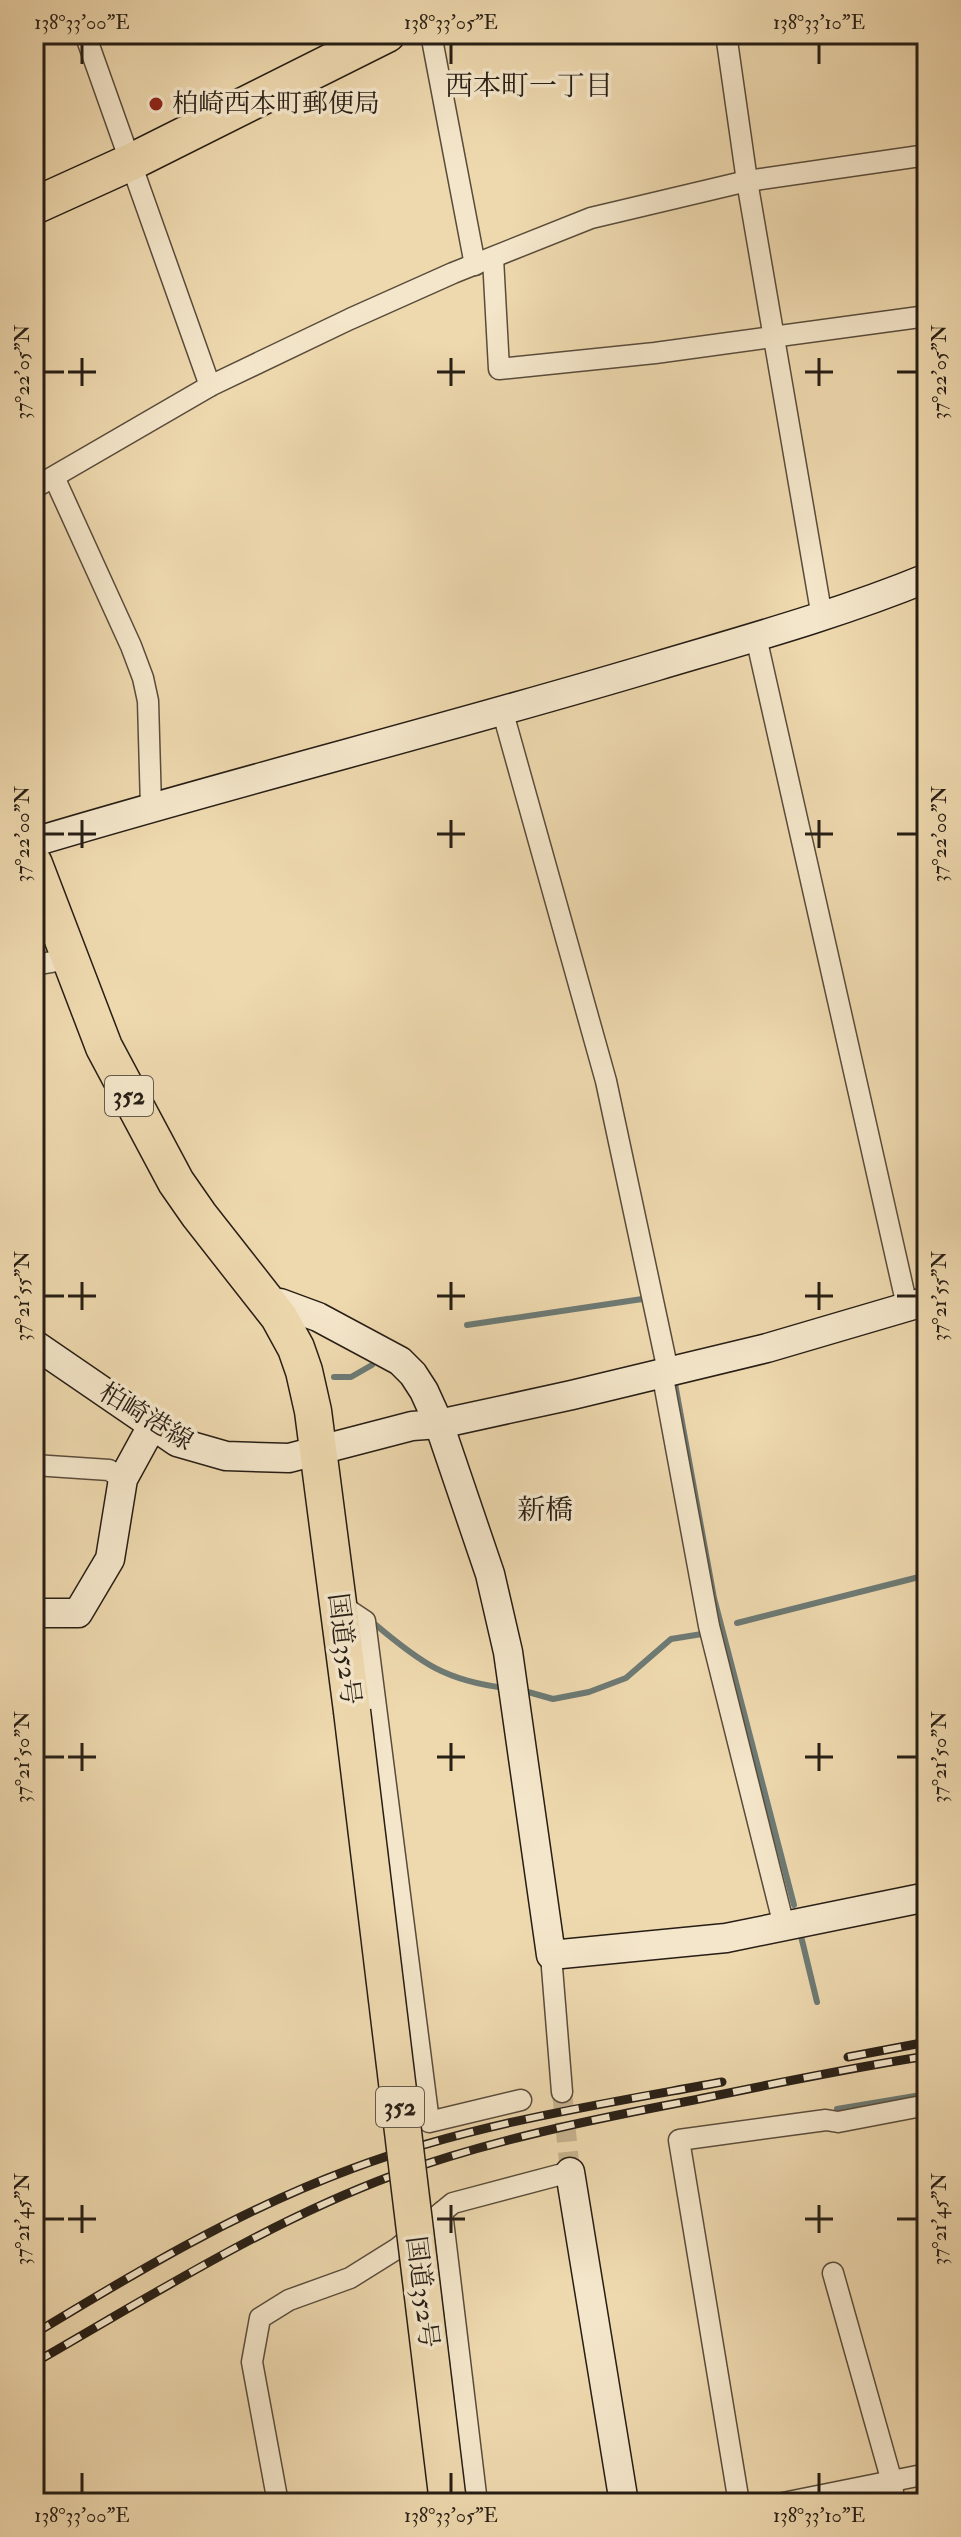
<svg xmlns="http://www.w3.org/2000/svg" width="961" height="2537" viewBox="0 0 961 2537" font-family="'IM FELL Double Pica','Noto Serif JP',serif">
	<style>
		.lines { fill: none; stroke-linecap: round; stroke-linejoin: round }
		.stream { stroke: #6d7a74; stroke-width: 6 }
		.street-tunnel { stroke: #c6b38f; stroke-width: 20; stroke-dasharray: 20 10; stroke-linecap: butt }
		.street-casing { stroke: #594c3b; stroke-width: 23 }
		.secondary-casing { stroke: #271e15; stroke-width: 31 }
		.highway-casing { stroke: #271e15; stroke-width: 39 }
		.street { stroke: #f4e6ca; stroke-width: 20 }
		.secondary { stroke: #f4e6ca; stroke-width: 28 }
		.highway { stroke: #eed8ae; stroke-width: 36 }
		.rail-casing { stroke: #271e15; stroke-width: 9 }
		.rail { stroke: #f4e6ca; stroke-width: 6; stroke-dasharray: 18; stroke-linecap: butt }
		.highway-bridge-casing { stroke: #271e15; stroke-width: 39; stroke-linecap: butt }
		.highway-bridge { stroke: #eed8ae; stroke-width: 36 }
		.ticks { fill: none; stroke: #271e15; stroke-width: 3 }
		.poi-dot { fill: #8f2418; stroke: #f4e6ca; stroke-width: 3 }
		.labels { text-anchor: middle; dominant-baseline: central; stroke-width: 7; stroke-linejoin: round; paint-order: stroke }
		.shield { fill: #f4e6ca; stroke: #645a4b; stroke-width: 2 }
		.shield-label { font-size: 24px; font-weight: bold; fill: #271e15 }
		.poi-label { font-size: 26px; fill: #271e15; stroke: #f4e6ca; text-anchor: start }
		.street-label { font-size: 26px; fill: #271e15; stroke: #f4e6ca }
		.neighbourhood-label { font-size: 28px; fill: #271e15; stroke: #f4e6ca }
		.neatline { fill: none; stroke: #271e15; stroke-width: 3 }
		.ticks-label { font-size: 20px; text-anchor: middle; fill: #271e15 }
	</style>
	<rect width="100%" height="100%" fill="#eed8ae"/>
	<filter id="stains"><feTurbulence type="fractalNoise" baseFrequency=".0025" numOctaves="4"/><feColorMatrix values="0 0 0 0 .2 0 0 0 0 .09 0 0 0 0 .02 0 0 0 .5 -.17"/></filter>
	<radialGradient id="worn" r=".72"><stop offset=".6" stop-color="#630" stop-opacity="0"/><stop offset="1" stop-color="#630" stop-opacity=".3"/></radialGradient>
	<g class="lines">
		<g class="stream">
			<polyline points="467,1325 649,1298"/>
			<polyline points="334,1377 351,1377 372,1365"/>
			<polyline points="674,1378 714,1598 794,1905"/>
			<polyline points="737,1623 927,1575"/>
			<path d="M376,1625C421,1663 446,1681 506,1688"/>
			<polyline points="521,1690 553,1699 589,1692 626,1678 671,1639 702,1634"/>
			<polyline points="800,1932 817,2002"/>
			<polyline points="837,2109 927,2094"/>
		</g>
		<polyline class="street-tunnel" points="562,2092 570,2172"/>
		<defs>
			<g id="street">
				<polyline points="85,34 210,386"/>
				<polyline points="431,34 475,265"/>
				<polyline points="726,34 747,181 822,617"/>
				<polyline points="493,258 499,369 655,353 927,316"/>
				<polyline points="54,477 131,646 143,678 148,701 151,807"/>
				<polyline points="34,488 210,386 350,319 453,273 591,218 747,181 927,155"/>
				<polyline points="756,637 907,1306"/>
				<polyline points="503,713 606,1081 668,1371"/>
				<polyline points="34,965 69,959"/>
				<polyline points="662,1372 709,1626 784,1926"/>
				<polyline points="34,1465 109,1470 123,1479"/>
				<polyline points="338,1603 365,1621 429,2122 521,2100"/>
				<polyline points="551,1955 562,2092"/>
				<polyline points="442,2212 477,2503"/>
				<polyline points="833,2273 892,2482 894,2503"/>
				<polyline points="278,2503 252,2362 260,2318 289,2300 350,2278 398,2248 453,2203 570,2172"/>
				<polyline points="739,2503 679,2140 826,2120 838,2122 927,2105"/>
				<polyline points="783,2503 927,2474"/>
			</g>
			<g id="secondary">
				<path d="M34,842C241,780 450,728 657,666C748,639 839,614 927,578"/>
				<polyline points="269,1304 280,1303 318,1317 400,1361 413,1374 424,1391 439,1424 490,1574 508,1652 551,1955 726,1938 927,1897"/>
				<polyline points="34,1344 177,1442 226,1456 289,1458 412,1426 439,1424 572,1395 767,1348 927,1301"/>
				<polyline points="34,1613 78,1613 110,1559 123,1479 152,1426"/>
				<polyline points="570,2172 624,2503"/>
			</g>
			<g id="highway">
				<polyline points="34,206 131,162 387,34"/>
				<polyline points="34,864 104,1047 176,1182 199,1215 279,1317 296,1348 304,1371 313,1411 352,1711"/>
			</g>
		</defs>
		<use href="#street" class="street-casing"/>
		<use href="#secondary" class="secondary-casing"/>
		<use href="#highway" class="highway-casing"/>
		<use href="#street" class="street"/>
		<use href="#secondary" class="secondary"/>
		<use href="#highway" class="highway"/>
		<defs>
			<g id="rail">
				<polyline points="848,2057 927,2042"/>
				<path d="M34,2334C136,2272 238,2211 351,2169C471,2124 597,2105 722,2082"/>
				<path d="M34,2363C151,2296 267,2222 394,2175C491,2140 594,2119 694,2100C772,2084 849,2068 927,2056"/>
			</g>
		</defs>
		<use href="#rail" class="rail-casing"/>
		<use href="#rail" class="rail"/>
		<defs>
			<polyline id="highway-bridge" points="352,1711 448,2503"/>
		</defs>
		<use href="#highway-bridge" class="highway-bridge-casing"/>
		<use href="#highway-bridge" class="highway-bridge"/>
	</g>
	<path class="ticks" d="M82,44V64M451,44V64M819,44V64M82,358V386M451,358V386M819,358V386M44,372H64M68,372H96M437,372H465M805,372H833M897,372H917M82,820V848M451,820V848M819,820V848M44,834H64M68,834H96M437,834H465M805,834H833M897,834H917M82,1282V1310M451,1282V1310M819,1282V1310M44,1296H64M68,1296H96M437,1296H465M805,1296H833M897,1296H917M82,1743V1771M451,1743V1771M819,1743V1771M44,1757H64M68,1757H96M437,1757H465M805,1757H833M897,1757H917M82,2205V2233M451,2205V2233M819,2205V2233M44,2219H64M68,2219H96M437,2219H465M805,2219H833M897,2219H917M82,2473V2493M451,2473V2493M819,2473V2493"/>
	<circle class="poi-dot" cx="156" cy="104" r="8"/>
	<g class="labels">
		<g class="shield">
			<rect x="105" y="1076" width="48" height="40" rx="6"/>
			<rect x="376" y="2087" width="48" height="40" rx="6"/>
		</g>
		<g class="shield-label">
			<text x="129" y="1096">352</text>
			<text x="400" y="2107">352</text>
		</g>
		<g class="poi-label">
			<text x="172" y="104">柏崎西本町郵便局</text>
		</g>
		<g class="street-label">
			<text transform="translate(146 1417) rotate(31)">柏崎港線</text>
			<text transform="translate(344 1649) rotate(83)">国道352号</text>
			<text transform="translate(422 2292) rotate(83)">国道352号</text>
		</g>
		<g class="neighbourhood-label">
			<text x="529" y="86">西本町一丁目</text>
			<text x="545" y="1510">新橋</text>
		</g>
	</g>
	<rect width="961" height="2537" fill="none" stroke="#eed8ae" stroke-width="88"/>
	<rect x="44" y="44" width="873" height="2449" class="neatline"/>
	<g class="ticks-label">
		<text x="82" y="29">138°33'00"E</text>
		<text x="451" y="29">138°33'05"E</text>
		<text x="819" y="29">138°33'10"E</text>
		<text transform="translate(22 372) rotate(-90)" y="7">37°22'05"N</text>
		<text transform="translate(939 372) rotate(-90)" y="7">37°22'05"N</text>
		<text transform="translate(22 834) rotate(-90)" y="7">37°22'00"N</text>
		<text transform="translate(939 834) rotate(-90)" y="7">37°22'00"N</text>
		<text transform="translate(22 1296) rotate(-90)" y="7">37°21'55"N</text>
		<text transform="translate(939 1296) rotate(-90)" y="7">37°21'55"N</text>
		<text transform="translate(22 1757) rotate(-90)" y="7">37°21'50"N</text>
		<text transform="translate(939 1757) rotate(-90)" y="7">37°21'50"N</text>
		<text transform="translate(22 2219) rotate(-90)" y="7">37°21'45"N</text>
		<text transform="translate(939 2219) rotate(-90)" y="7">37°21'45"N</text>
		<text x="82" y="2522">138°33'00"E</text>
		<text x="451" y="2522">138°33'05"E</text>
		<text x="819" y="2522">138°33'10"E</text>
	</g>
	<rect width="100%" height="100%" filter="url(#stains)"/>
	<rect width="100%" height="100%" fill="url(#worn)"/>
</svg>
